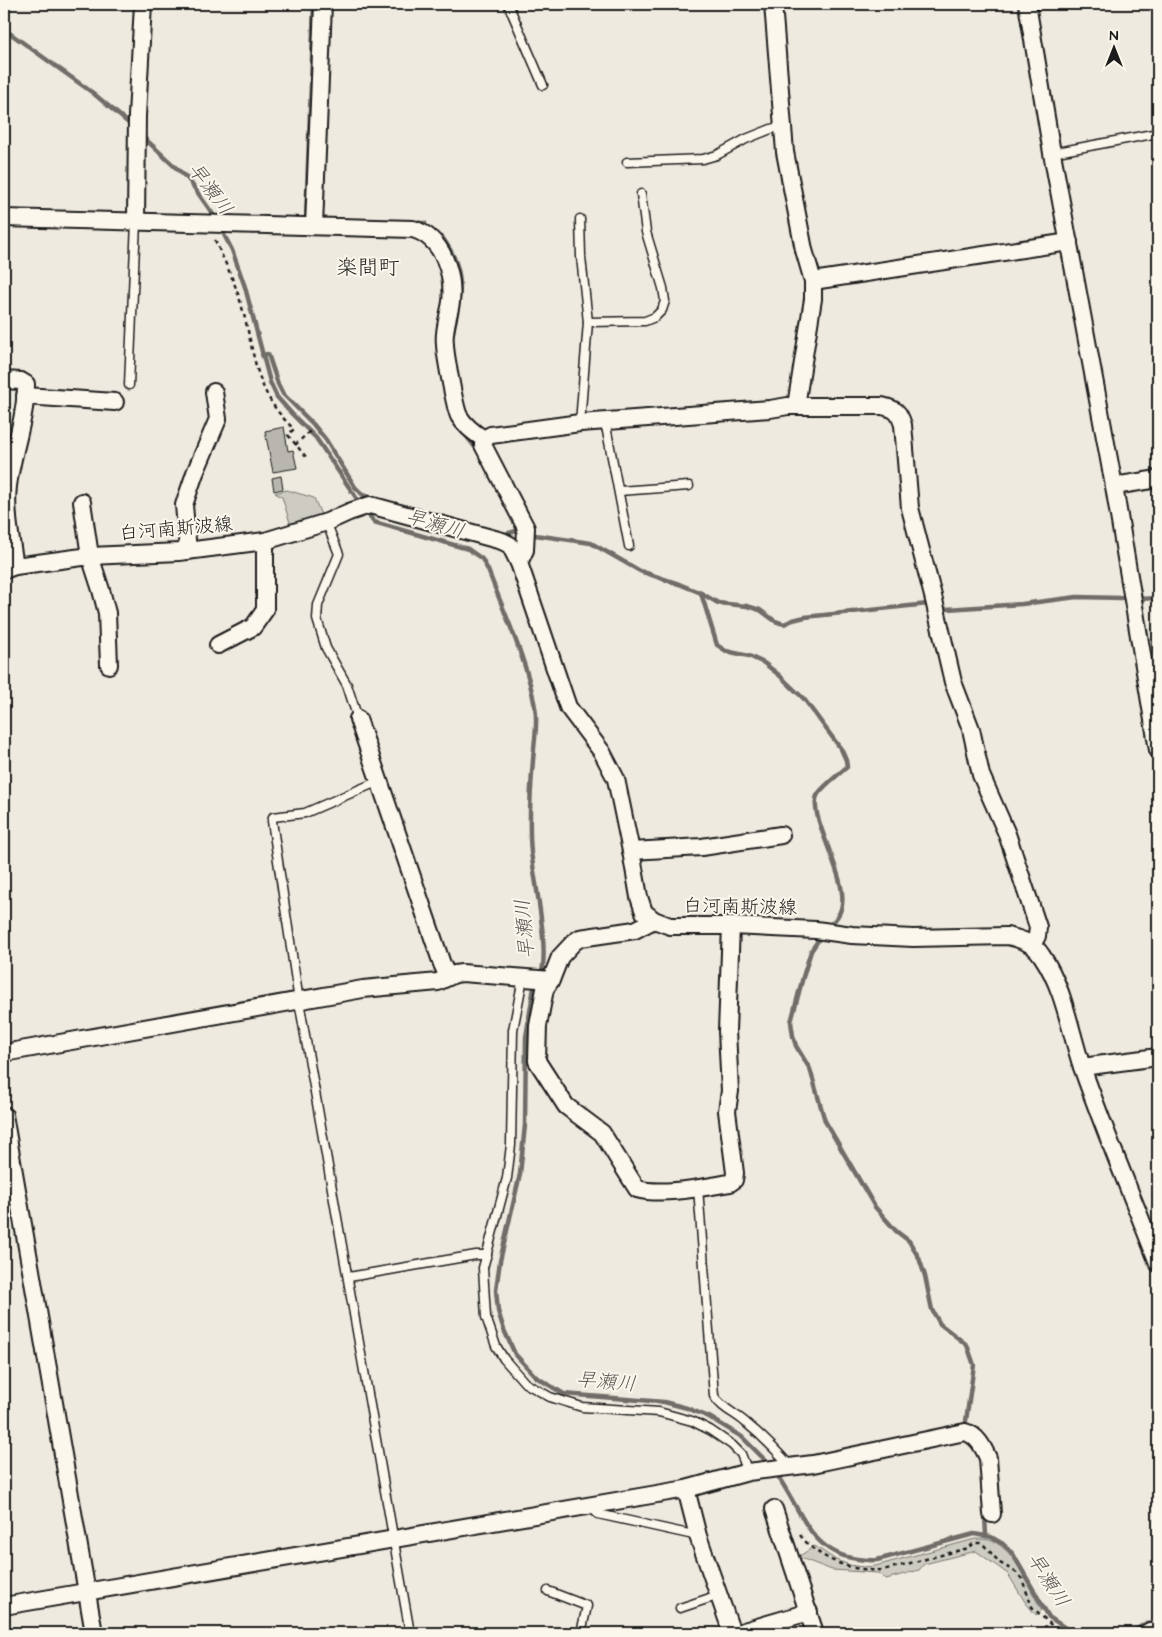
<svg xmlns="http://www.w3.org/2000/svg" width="1162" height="1637" viewBox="0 0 1162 1637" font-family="'Architects Daughter','Klee One',sans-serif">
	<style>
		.green { fill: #ceccc2; stroke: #75746f }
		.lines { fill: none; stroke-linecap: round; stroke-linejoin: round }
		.stream { stroke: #6f6d69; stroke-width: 4.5 }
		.building { fill: #b9b6af; stroke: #1c1c1c }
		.lane-casing { stroke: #1c1c1c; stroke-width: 11 }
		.street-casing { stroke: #1c1c1c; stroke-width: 20 }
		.path { stroke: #1c1c1c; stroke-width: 2.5; stroke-dasharray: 4 4; stroke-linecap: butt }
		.lane { stroke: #fbf7ec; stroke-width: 8 }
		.street { stroke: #fbf7ec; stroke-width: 16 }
		.labels { text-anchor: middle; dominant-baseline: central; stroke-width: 4; stroke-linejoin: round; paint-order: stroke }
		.street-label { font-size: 19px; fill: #1c1c1c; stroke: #fbf7ec }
		.water-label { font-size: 20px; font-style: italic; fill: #5a5956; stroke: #fbf7ec }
		.quarter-label { font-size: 21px; fill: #1c1c1c; stroke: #fbf7ec }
	</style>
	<rect width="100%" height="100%" fill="#eeeadf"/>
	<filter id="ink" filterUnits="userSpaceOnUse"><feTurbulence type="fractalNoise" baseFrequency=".02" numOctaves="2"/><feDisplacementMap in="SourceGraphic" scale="10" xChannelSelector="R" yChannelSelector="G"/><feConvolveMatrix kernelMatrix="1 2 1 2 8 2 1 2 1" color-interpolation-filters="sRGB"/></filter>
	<g filter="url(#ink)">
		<g class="green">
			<polygon points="287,490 314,498 322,517 291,526 282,497 275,493"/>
			<path d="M975,1539C983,1539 991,1539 998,1544C1017,1555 1030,1591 1042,1610L1036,1615L1025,1602L1008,1574L976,1551L924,1564L919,1570L886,1579L878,1573L832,1570L798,1557L815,1546L836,1560L850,1565L863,1567L875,1566Z"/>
		</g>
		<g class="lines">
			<g class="stream">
				<polyline points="4,29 93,93 132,126"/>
				<polyline points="141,135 188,179 217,220"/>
				<polyline points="303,219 306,219 314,4"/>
				<polyline points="414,223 425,223"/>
				<polyline points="220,227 232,250 245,287 270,382 277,397 292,414 316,438 361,505"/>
				<path d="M442,237C467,271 461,293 453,332"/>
				<polyline points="262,355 268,354 278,384 283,394 313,424 326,440 355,487 363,495 377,499"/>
				<polyline points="464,433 479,452"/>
				<path d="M366,511L374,522L468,549L482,559L488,570C505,615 527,660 535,707C538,722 535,735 534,749C531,781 528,820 531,852C534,876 551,957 540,976"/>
				<polyline points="500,534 503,535 519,530 517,525"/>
				<path d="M535,535L591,543L640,571L679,584L701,593L717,645L726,651L749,656L764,663L779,675L804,699L841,749L846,760L847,767C838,775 825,784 818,794C805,813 851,880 841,909C839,917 833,922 828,928"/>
				<polyline points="701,593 718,603 747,606 760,610 775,621 784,624 793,620 805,617 928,604"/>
				<polyline points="1138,599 1158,598"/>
				<polyline points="947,609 1022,604 1077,597 1122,598"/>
				<polyline points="821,936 811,951 803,977 791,1022 793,1036 796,1046 810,1069 825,1121 875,1207 896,1231 909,1241 919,1258 925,1276 932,1310 940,1324 967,1345 974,1365 966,1421"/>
				<polyline points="537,983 534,987 526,1037 525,1125 520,1174 500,1261 496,1290 498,1311 504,1330 515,1354 536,1377 564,1394 664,1402 687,1408 709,1417 742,1437 771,1466"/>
				<path d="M775,1472C806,1516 811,1563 877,1560L974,1534L991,1537L1003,1544L1013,1554L1049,1617L1073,1633H1078"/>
				<polyline points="985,1514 986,1536"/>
				<polyline points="1130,1633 1147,1623 1158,1621"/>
			</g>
		</g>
		<g class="building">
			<polygon points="284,427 288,451 293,450 297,468 273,472 265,431"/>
			<polygon points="281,476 283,489 274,491 272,478"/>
		</g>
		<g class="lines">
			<defs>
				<g id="lane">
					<polyline points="508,4 543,85"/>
					<polyline points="1052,153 1158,133"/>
					<polyline points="627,162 703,159 717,155 746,139 771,129 783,126"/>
					<polyline points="580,219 581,257 588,322 580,423"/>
					<polyline points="588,322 645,321 655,317 662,310 665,301 663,288 646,232 641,194"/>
					<polyline points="129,385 136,222"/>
					<polyline points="605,421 629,546"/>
					<polyline points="619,491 689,486"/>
					<polyline points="327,522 329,529 339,554 318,605 317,619 326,648 347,685 358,719"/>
					<polyline points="379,781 305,813 273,817 272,821 299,1001 410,1633"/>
					<polyline points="523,978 513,1030 511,1145 507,1178 483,1268 486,1317 496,1346 504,1359 525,1383 550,1397 582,1407 659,1412 692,1421 710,1430 732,1445 741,1454 748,1472"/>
					<path d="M698,1188L714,1396C721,1408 735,1413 745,1422C761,1435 777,1451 791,1467"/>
					<polyline points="349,1277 476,1255 487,1255"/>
					<polyline points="590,1507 598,1514 698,1536"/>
					<polyline points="548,1591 587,1606 581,1633"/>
					<polyline points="680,1608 719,1595"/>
				</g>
				<g id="street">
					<polyline points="773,4 785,152 804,250 813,281 813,299 796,406"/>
					<polyline points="1027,4 1052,153 1114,486 1158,750"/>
					<path d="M4,218L413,229C443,238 454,274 451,302C449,316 443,330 445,344C445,354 455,408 459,416C465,426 474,433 484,439"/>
					<polyline points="136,222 137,116 143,4"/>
					<polyline points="314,226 323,4"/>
					<polyline points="813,281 1069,242"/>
					<path d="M4,380L21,381L26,384C26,419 12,452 8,486C5,512 11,540 15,566"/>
					<polyline points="25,396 115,402"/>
					<polyline points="1114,486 1158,479"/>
					<polyline points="82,502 90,556 101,590 107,613 109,665"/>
					<polyline points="188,551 184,505 195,473 218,419 214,392"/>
					<path d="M519,563L525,550L526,528L483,445L484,439L491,435L580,423L770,409L788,406H882C896,409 899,412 903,425L910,508L933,596L953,682L971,729L981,775L1007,834L1038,927L1037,936L1032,945"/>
					<path d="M4,570L15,566L90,556L179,552L265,541L327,522L349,512L370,505L502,541L510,545L519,563L568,707L602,752L616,779L631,851L639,897L644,912L654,920L670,926H731L816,930L852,935L913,938L1007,936C1021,939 1034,943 1042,956C1064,988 1070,1031 1082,1067C1105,1133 1133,1198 1158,1263"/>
					<polyline points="218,645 253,627 265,610 265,541"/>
					<polyline points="358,719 442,964 448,977"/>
					<polyline points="631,851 702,847 781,835"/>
					<path d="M654,920L635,930L580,938L574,942L560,957L551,980L545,989L538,1026L537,1061L566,1106L602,1133L637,1189C662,1196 704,1187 730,1183L734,1180L735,1173L727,1111L730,1091L727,1031L731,926"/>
					<polyline points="4,1053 363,989 438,982 455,974 462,973 551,980"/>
					<polyline points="1082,1067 1158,1057"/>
					<polyline points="4,1115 94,1633"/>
					<polyline points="686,1489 698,1536 732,1633"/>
					<polyline points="774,1509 815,1633"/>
					<path d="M4,1606L686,1489L748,1472L813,1464L965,1432C977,1435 983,1447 988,1458L992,1514"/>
					<polyline points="737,1633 809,1612"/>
					<polyline points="1147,1633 1150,1631 1158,1630"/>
				</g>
			</defs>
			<use href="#lane" class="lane-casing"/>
			<use href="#street" class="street-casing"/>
			<g class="path">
				<path d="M215,240C224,261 235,281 241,304C256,353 252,390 294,429L288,435L306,457"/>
				<polyline points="295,445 310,431"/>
				<path d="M800,1535C819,1560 853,1572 883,1570L969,1548L974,1543H982L1000,1563L1017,1573L1022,1579L1032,1607L1060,1633"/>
				<polyline points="1037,1633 1049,1624"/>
			</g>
			<use href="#lane" class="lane"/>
			<use href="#street" class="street"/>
		</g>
	</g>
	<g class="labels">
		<g class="street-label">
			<text transform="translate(176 529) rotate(-5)">白河南斯波線</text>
			<text transform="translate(740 907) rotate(1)">白河南斯波線</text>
		</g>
		<g class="water-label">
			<text transform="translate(210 189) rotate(53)">早瀬川</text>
			<text transform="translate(435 524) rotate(16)">早瀬川</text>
			<text transform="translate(525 929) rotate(-95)">早瀬川</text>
			<text transform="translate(606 1382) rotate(5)">早瀬川</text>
			<text transform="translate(1048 1580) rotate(57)">早瀬川</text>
		</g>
		<g class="quarter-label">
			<text x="368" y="267">楽間町</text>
		</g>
	</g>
	<rect width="1162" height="1637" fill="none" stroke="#fbf7ec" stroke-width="20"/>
	<rect x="10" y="10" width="1142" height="1617" fill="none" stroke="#1c1c1c" stroke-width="2" filter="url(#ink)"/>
	<g transform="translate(1114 48)" stroke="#fbf7ec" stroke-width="4" paint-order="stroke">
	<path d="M0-4L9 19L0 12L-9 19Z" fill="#1c1c1c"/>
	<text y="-8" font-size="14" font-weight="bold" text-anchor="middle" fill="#1c1c1c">N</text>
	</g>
</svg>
